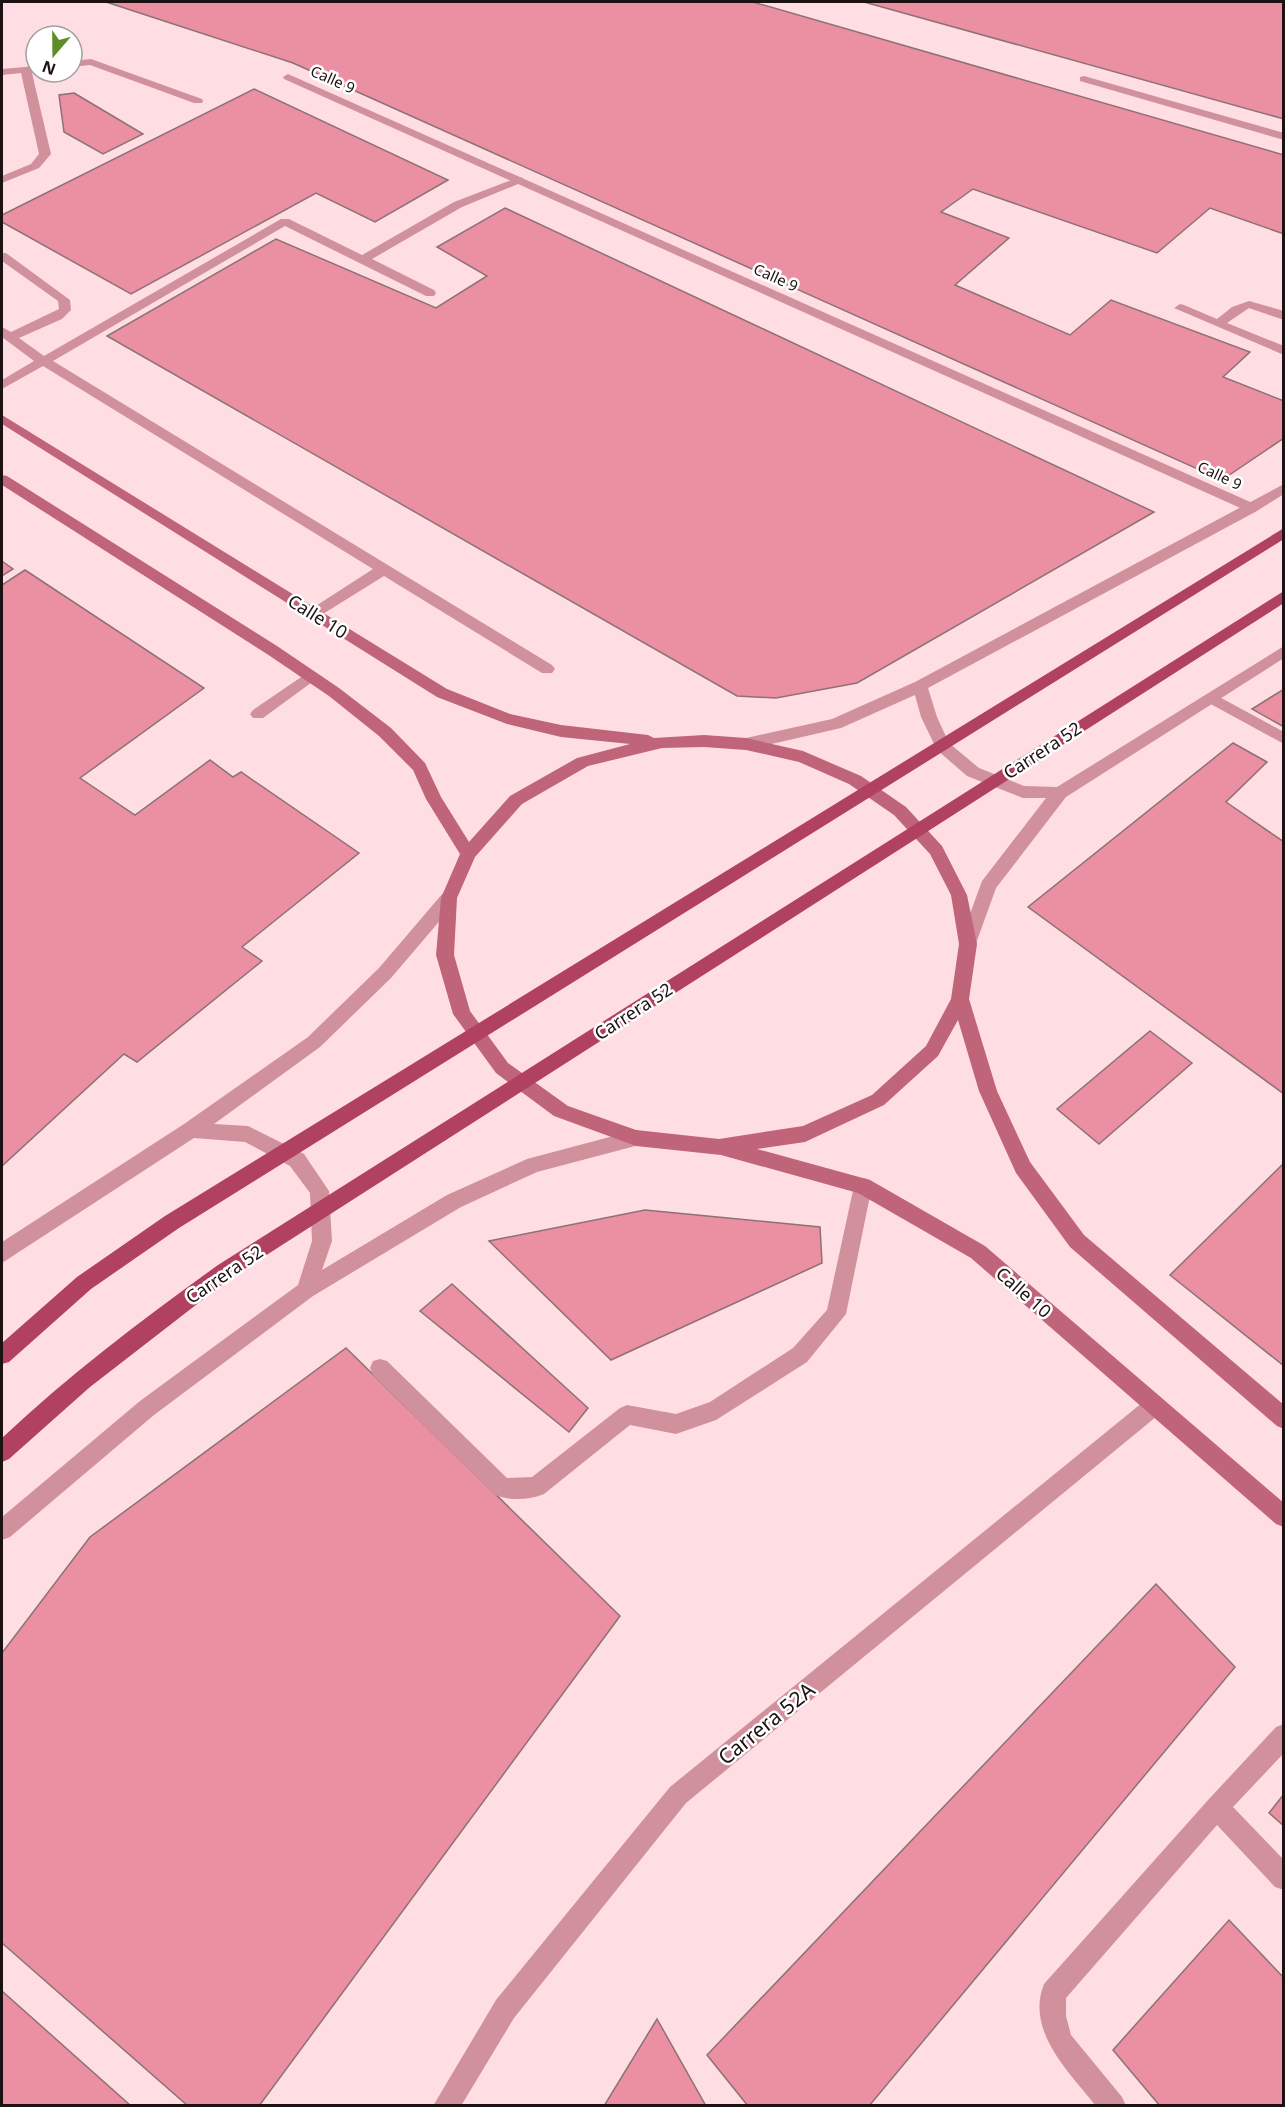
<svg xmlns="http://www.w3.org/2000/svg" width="1285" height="2107" viewBox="0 0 1285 2107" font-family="'Noto Sans',sans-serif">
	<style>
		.building { fill: #eb8fa3; stroke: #8d7176; stroke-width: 1.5 }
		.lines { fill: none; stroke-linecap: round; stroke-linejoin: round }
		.service { fill: #d0919d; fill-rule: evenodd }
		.minor { fill: #d0919d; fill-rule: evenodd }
		.tertiary { fill: #d0919d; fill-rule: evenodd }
		.secondary { fill: #bf6479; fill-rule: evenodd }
		.primary { fill: #b14160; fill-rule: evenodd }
		.labels { text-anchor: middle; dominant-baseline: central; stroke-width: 5; stroke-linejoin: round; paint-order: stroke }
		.far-street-label { font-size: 15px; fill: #1c1214; stroke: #fff }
		.street-label { font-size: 18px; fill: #1c1214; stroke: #fff }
		.near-street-label { font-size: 21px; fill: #1c1214; stroke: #fff }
	</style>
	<rect width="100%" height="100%" fill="#fedee3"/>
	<g class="building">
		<polygon points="106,2 753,2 1284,155 1284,234 1210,208 1157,253 973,189 941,212 1009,238 955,285 1070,335 1111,300 1250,352 1223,377 1284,401 1284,438 1222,480 293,63"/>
		<polygon points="864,2 1284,2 1284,119"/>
		<polygon points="254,89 448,180 375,222 316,193 131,294 2,222 2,215"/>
		<polygon points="74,93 143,134 103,154 64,132 59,95"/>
		<polygon points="505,208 1154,512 857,683 776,698 737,696 107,336 276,239 436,308 487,276 437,247"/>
		<polygon points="2,561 13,569 2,576"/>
		<polygon points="25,570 204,688 80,778 135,815 210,760 233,777 241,772 359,853 242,947 262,961 137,1062 124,1054 2,1166 2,585"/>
		<polygon points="1284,689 1284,727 1252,709"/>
		<polygon points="1233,743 1267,762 1226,802 1284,842 1284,1094 1028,907"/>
		<polygon points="1150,1031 1192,1063 1099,1144 1057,1109"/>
		<polygon points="1284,1163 1284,1366 1170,1275"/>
		<polygon points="645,1210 820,1227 822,1263 611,1360 489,1241"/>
		<polygon points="452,1284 588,1408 569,1432 420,1311"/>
		<polygon points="346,1348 620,1616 259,2106 188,2106 2,1943 2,1653 90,1537"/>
		<polygon points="1156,1584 1235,1667 869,2106 748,2106 707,2055"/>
		<polygon points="1284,1794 1284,1826 1269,1813"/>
		<polygon points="1229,1920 1284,1978 1284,2106 1160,2106 1113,2050"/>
		<polygon points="2,1991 131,2106 2,2106"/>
		<polygon points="657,2019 706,2106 604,2106"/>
	</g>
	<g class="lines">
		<g class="service">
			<polygon points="91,59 202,99 203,101 202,103 194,103 90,65 72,67 72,61"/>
			<polygon points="36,66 37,72 32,73 51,154 39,168 2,183 2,176 31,164 39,154 21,73 2,75 2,69"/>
			<polygon points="1084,76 1284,133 1284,140 1080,81 1080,77"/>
			<polygon points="519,177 523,178 523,182 462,207 372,259 434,290 436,293 434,296 426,296 285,226 53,361 552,665 555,669 552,673 542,673 384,576 318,617 308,617 306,614 308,611 373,569 43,366 2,389 2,380 34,361 2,337 2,327 11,332 59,309 58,301 2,261 2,253 6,253 70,300 71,310 62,319 19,338 44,356 281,219 289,219 362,255 454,202"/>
			<polygon points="1249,301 1284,311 1284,320 1249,308 1227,323 1284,346 1284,355 1174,308 1180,304 1184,305 1217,319 1232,307"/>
			<polygon points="310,671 315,672 318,676 315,680 263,718 253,718 250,714 253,710"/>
			<path d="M863,1178L870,1180L872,1186L846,1314L807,1362L716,1420L676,1434L630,1425L544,1494C530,1500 509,1501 495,1495L373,1375L370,1368L373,1361L380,1359L387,1361L507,1478L532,1477L620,1408L627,1405L676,1414L710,1402L793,1348L827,1310L854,1186L856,1180Z"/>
			<path d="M1284,1724V1753L1233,1807L1284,1860V1890L1275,1887L1217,1825L1066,1998V2016L1071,2035L1122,2097L1126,2106H1096C1070,2073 1025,2031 1044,1984L1209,1799L1276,1727Z"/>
		</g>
		<g class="minor">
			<polygon points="288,74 1257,505 1259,508 1252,512 1247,511 284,79 283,77"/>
			<polygon points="1212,693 1284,732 1284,744 1207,702 1204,698 1207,694"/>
			<polygon points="1155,1395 1162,1398 1165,1405 1162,1412 686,1803 514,2018 461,2106 433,2106 496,2000 670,1787 1148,1398"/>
		</g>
		<g class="tertiary">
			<polygon points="1284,484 1284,494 1257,511 928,688 937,717 949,743 979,768 1024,786 1057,787 1284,646 1284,658 1066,797 996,888 974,949 968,951 962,949 959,944 982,881 1046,798 1023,798 967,776 937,750 921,717 915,695 841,728 746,750 740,748 738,744 740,740 746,738 832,719 915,682"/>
			<polygon points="449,892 455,893 457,898 455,903 391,978 320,1047 214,1124 248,1126 304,1154 329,1191 332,1241 322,1270 447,1195 527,1159 636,1130 643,1132 645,1138 643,1144 537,1172 461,1207 313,1296 154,1415 10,1537 2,1540 2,1517 140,1401 298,1285 312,1241 310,1193 290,1166 245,1142 194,1138 2,1263 2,1242 184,1124 308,1037 379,968 443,893"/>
		</g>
		<path class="secondary" d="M2,415L447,689L510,714L561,725L648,735L654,738L704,735L746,738L803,751L861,776L906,807L942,846L967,895L977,944L969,999L997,1091L1030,1162L1084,1235L1284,1405V1429L1277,1426L1070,1247L1016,1173L979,1091L958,1020L938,1056L884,1105L805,1142L757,1149L870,1180L985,1246L1284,1503V1527L1276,1524L971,1258L858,1193L721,1155L636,1146L554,1116L496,1073L453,1014L436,955L441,898L460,854L426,799L413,770L379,736L329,696L267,654L2,485V475L7,476L277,646L339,688L391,728L425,763L441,797L469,842L510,796L577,758L630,744L561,737L507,724L437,697L2,424ZM704,747L746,750L799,762L849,784L894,815L930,854L951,895L959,944L951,999L926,1046L872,1095L803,1126L719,1139L636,1130L568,1106L508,1063L470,1011L454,955L457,898L475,857L522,804L588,766L662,748Z"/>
		<g class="primary">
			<polygon points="1284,528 1284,539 179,1228 91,1289 9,1362 2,1364 2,1343 77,1277 165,1216"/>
			<path d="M1284,591V603L232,1277L90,1387L9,1459L2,1462V1438C69,1375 143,1319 218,1265Z"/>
		</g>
	</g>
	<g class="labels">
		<g class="far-street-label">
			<text transform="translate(333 79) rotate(24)">Calle 9</text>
			<text transform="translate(776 277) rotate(24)">Calle 9</text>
			<text transform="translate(1220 475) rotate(25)">Calle 9</text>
		</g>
		<g class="street-label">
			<text transform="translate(318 616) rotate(32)">Calle 10</text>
			<text transform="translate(1042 750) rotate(-33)">Carrera 52</text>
			<text transform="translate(633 1011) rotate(-33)">Carrera 52</text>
			<text transform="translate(224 1274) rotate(-34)">Carrera 52</text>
			<text transform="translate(1024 1292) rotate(41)">Calle 10</text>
		</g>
		<g class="near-street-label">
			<text transform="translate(766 1723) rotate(-39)">Carrera 52A</text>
		</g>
	</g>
	<rect width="1285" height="2107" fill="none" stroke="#1c1214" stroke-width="6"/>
	<g transform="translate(54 54) rotate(200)"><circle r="28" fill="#ffffff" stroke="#a4a0a1" stroke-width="1.5"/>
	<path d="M0-4.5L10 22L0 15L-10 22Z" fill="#5d8e25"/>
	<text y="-9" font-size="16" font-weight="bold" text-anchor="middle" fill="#1c1214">N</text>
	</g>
</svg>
